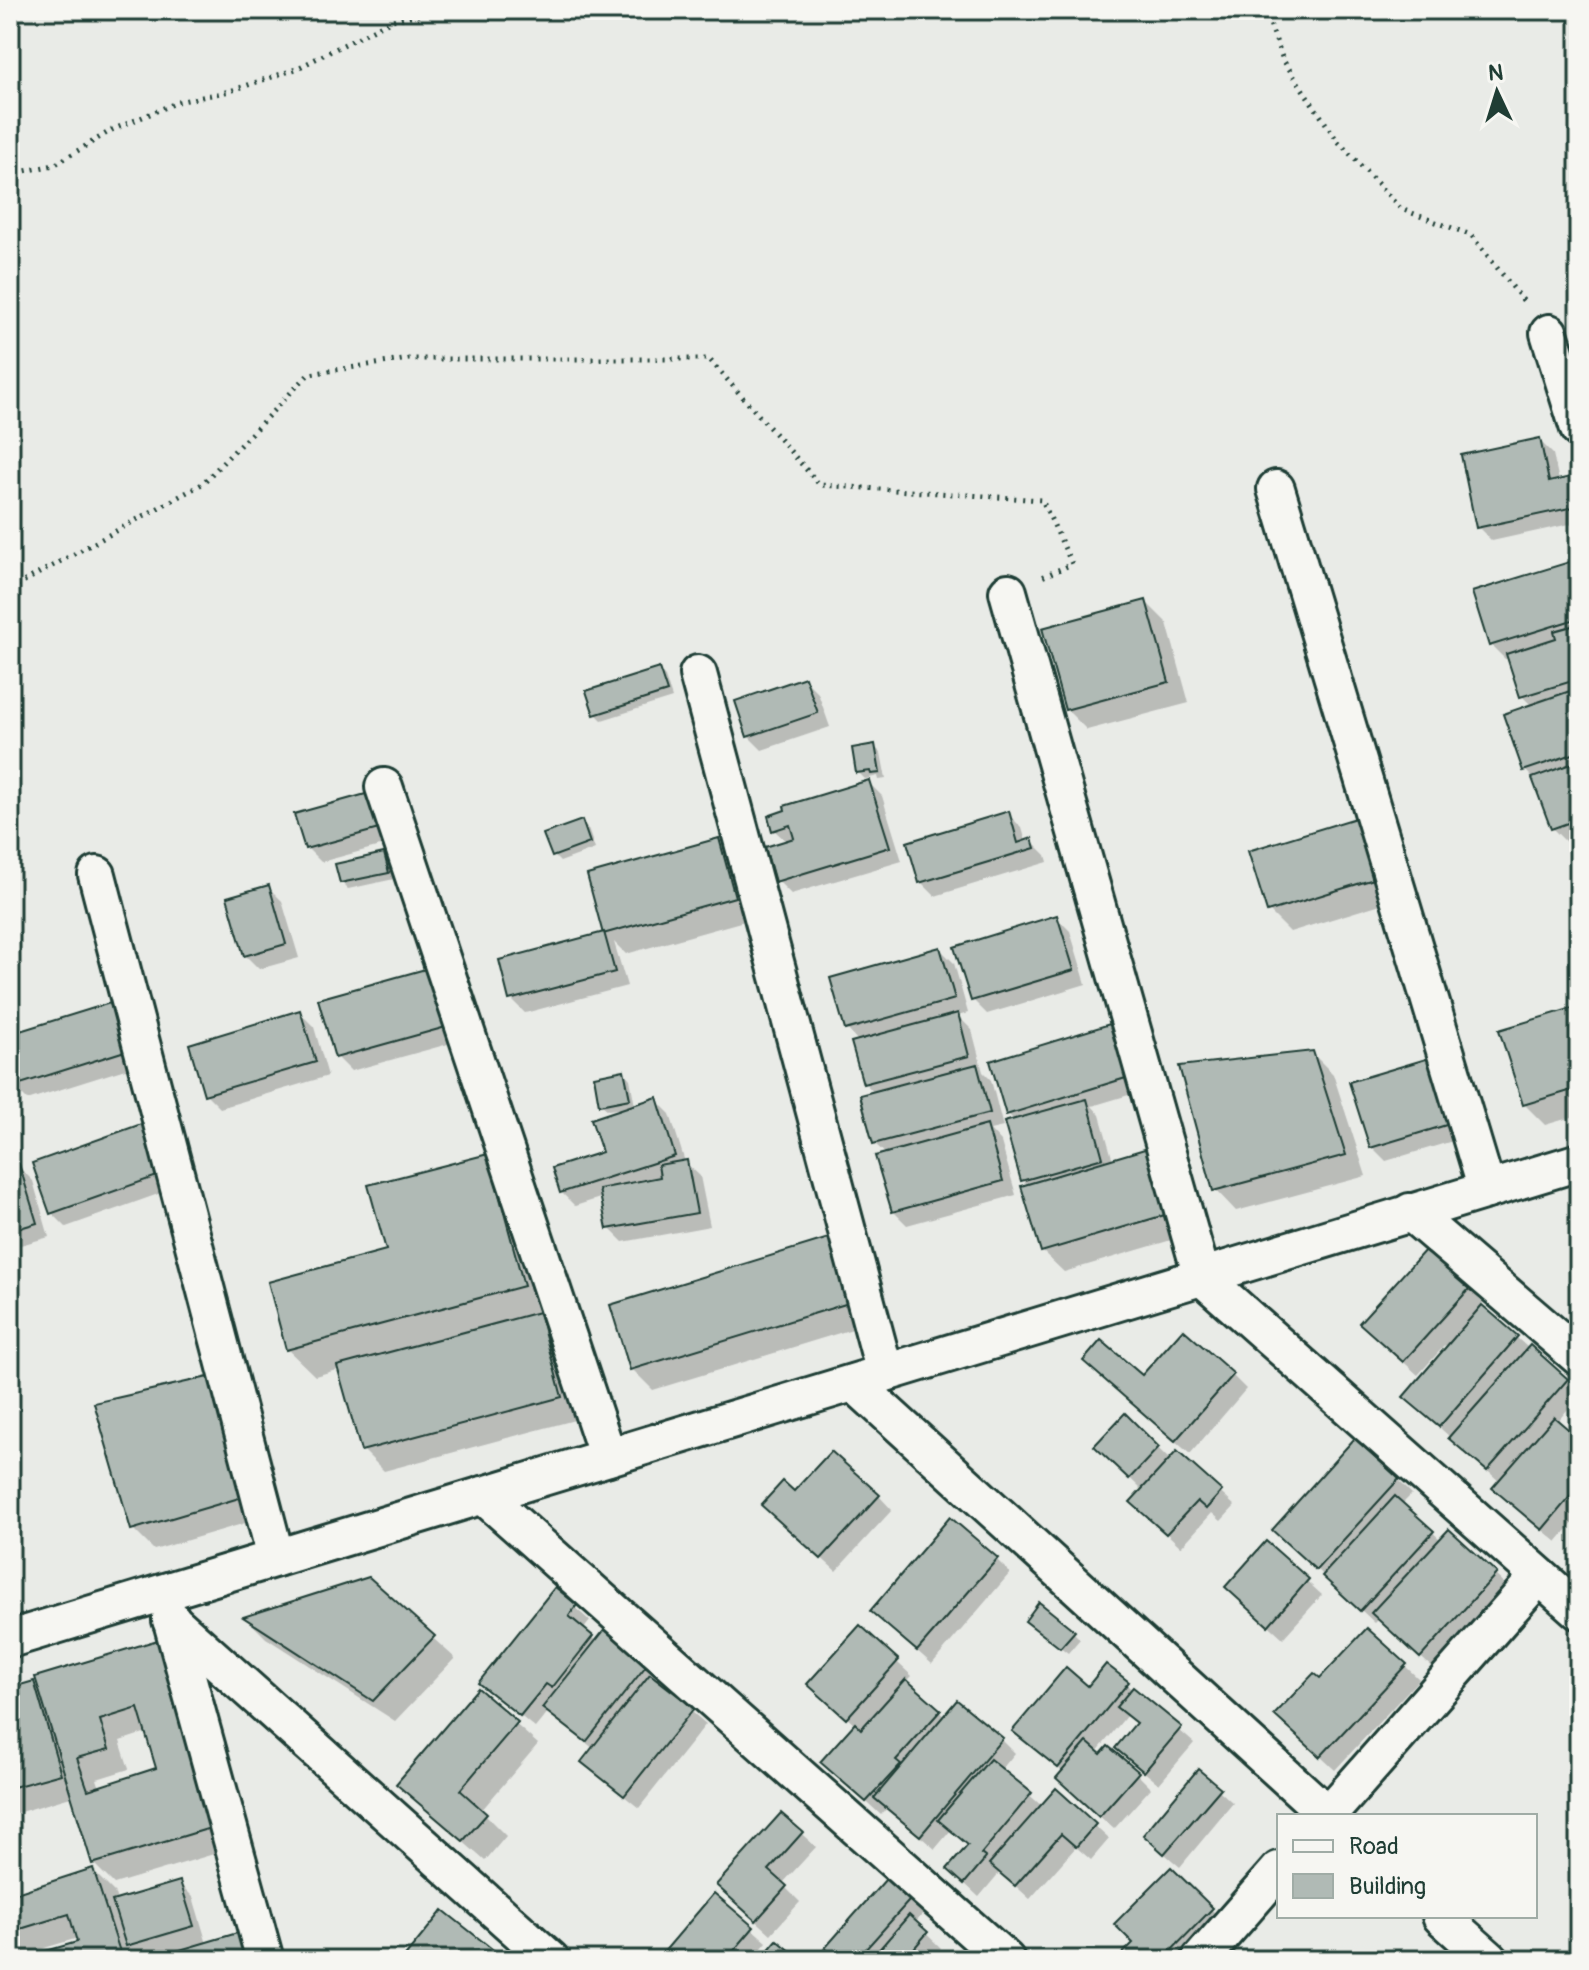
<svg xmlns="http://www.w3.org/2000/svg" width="1589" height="1970" viewBox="0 0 1589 1970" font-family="Pangolin,sans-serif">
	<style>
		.shadow { fill: #0003; fill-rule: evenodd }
		.building { fill: #b0bab5; stroke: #1f3d34; stroke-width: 2; fill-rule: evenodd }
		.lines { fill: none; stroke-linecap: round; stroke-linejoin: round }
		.minor-casing { stroke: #1f3d34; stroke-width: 42 }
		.path { stroke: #1f3d34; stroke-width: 5; stroke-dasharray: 2 6; stroke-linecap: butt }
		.minor { stroke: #f6f6f2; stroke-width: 36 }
	</style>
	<rect width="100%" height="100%" fill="#e9ebe7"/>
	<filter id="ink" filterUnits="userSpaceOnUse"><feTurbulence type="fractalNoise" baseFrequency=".0125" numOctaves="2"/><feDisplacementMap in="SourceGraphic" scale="16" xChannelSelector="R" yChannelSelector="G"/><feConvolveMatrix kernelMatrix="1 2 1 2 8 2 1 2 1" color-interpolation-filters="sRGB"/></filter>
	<g filter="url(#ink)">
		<g class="shadow">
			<polygon points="1539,440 1553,454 1559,481 1579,477 1579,522 1492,541 1478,527"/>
			<polygon points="1579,561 1579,837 1566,842 1552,828 1535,780 1525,770 1532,706 1522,696 1510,658 1505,659 1491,645"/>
			<polygon points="1146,602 1167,623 1189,703 1087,730 1066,709"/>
			<polygon points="658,670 665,677 672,698 602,720 596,714"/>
			<polygon points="804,679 818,693 830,727 762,750 748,736"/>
			<polygon points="874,746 881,753 886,779 879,780 878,776 865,779 858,772"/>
			<polygon points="868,782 882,796 902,861 791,894 777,880 787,842 774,830"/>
			<polygon points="379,793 402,840 321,862 307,848"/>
			<polygon points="1008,814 1022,828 1026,842 1032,841 1046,855 1048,862 935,896 921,882"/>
			<polygon points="1371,816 1410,895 1290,932 1269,911"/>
			<polygon points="581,823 588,829 595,849 560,862 554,856"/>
			<polygon points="718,840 739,861 755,918 626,954 614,942 627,986 525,1013 511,999 501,962 605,934 589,877"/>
			<polygon points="383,855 390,862 394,879 348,889 341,882"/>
			<polygon points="268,887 282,901 299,958 259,969 245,955"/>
			<polygon points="1056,917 1070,931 1086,984 987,1014 973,1000"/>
			<polygon points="940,949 954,963 968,1013 958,1016 972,1030 983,1072 991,1080 1003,1127 990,1130 1001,1142 1016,1195 907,1225 893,1211 887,1155 874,1143 874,1093 865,1083 859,1042 847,1029"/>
			<polygon points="429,970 459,1041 351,1071 337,1057"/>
			<polygon points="109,1005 123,1019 138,1065 27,1100 13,1086 10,1077 10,1036"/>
			<polygon points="1579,1008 1579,1115 1545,1125 1524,1104"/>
			<polygon points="300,1013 314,1027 328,1076 220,1108 206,1094"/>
			<polygon points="1126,1039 1142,1091 1092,1106 1100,1115 1113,1161 1188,1235 1064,1272 1042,1251 1029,1186 1023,1180 1015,1121 1008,1114"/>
			<polygon points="1312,1053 1333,1074 1366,1176 1236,1211 1215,1189"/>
			<polygon points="624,1072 630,1079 635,1106 656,1100 670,1114 685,1162 700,1176 710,1226 623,1242 609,1228 603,1197 575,1206 561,1192 604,1153 624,1110 623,1108 608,1110 601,1104"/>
			<polygon points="1352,1083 1476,1134 1386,1161 1372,1147"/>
			<polygon points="144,1126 175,1188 66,1227 52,1213"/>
			<polygon points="488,1156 515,1184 550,1313 540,1316 559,1335 582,1418 384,1471 363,1450 340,1369 315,1376 287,1349"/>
			<polygon points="19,1167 33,1181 49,1237 10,1248 10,1169"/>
			<polygon points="831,1240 872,1323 653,1390 632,1369"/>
			<polygon points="1469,1289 1483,1303 1480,1306 1579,1392 1579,1396 1557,1422 1575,1438 1579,1434 1579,1516 1557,1542 1509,1502 1500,1482 1420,1410 1448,1347 1445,1345 1418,1375 1376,1337"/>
			<polygon points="1099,1375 1142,1378 1232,1375 1246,1389 1190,1454"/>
			<polygon points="216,1377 266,1517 154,1550 133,1529"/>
			<polygon points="1125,1416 1171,1461 1178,1454 1235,1506 1221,1521 1212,1513 1181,1547 1147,1515 1143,1491 1097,1446"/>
			<polygon points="1398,1480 1412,1494 1402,1504 1441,1540 1449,1532 1509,1588 1435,1670 1379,1619 1375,1623 1289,1543"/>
			<polygon points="794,1494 879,1496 892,1510 836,1571 778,1519"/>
			<polygon points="1266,1544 1322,1595 1283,1638 1241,1600"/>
			<polygon points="996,1559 1010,1573 932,1664 872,1611"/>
			<polygon points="368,1580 455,1658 395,1721 266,1638 246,1618"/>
			<polygon points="555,1590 590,1621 583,1630 597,1642 648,1663 662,1677 658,1683 706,1724 639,1808 598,1775 594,1749 548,1712 535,1728 481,1683"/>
			<polygon points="1034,1627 1073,1632 1080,1639 1068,1653"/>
			<polygon points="860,1628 912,1676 906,1682 945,1717 1001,1739 1015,1753 1001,1770 1043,1807 1056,1791 1109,1839 1091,1860 1076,1847 1030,1899 1000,1872 979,1897 964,1883 970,1846 951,1830 935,1849 887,1808 881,1815 837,1775 855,1725 824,1697"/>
			<path d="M161,1642L237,1847L114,1884L93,1863L74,1796L10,1815V1690L34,1683L42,1692ZM147,1732L159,1770L100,1788L97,1779L129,1769L120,1741Z"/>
			<polygon points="1405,1666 1419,1679 1335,1770 1291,1729 1320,1681"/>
			<polygon points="1106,1667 1194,1743 1159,1784 1132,1762 1137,1724 1127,1715 1096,1753 1137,1774 1151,1788 1114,1829 1072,1792 1063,1772 1029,1744 1088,1688"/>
			<polygon points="478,1691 538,1744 481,1811 506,1836 485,1861 398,1784"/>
			<polygon points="1199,1772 1233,1803 1180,1867 1159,1849"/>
			<polygon points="781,1815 816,1847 782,1884 800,1902 771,1934 732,1899"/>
			<polygon points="1171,1870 1225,1923 1189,1960 1119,1960 1136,1943"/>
			<path d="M93,1871L114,1892L117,1901L179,1883L193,1897L207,1944L266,1960H143L132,1949L135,1960H10V1897ZM78,1938L80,1943L35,1956L34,1951Z"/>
			<polygon points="893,1874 929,1907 915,1923 941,1948 930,1960 840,1960"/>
			<polygon points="714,1896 767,1942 752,1960 660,1960"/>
			<polygon points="959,1951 969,1960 951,1960"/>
		</g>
		<g class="building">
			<polygon points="1540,438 1549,482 1579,475 1579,506 1476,528 1461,455"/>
			<polygon points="1579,559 1579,618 1489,646 1472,592"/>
			<polygon points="1146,600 1169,682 1065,710 1042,628"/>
			<polygon points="1579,624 1579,679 1520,697 1506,654 1556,638 1554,631"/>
			<polygon points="659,668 667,692 594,715 586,691"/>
			<polygon points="805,677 818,713 747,737 735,701"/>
			<polygon points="1579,688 1579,752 1523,771 1503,714"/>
			<polygon points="875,744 880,773 871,774 870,771 856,773 852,748"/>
			<polygon points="1579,761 1579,819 1551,829 1532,778"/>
			<polygon points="869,780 890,847 775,882 765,847 794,838 790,825 772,831 768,816 785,810 784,806"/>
			<polygon points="380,790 390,826 305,849 294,814"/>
			<polygon points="1009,811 1018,843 1032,838 1035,848 919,883 907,842"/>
			<polygon points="1372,813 1390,874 1267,912 1248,851"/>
			<polygon points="582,820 590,843 552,857 543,834"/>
			<polygon points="719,838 735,897 603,934 587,875"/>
			<polygon points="384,853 389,873 340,883 335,864"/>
			<polygon points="269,885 286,944 244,956 227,897"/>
			<polygon points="1057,915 1074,970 971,1001 954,947"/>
			<polygon points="604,932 615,972 509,1000 499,960"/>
			<polygon points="940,947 955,999 845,1030 830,978"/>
			<polygon points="429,968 446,1027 335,1058 318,999"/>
			<polygon points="110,1003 125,1051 11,1087 10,1034"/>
			<polygon points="1579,1006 1579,1088 1523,1105 1499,1030"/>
			<polygon points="300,1010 316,1062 204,1095 189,1044"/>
			<polygon points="958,1013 969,1056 863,1084 851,1042"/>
			<polygon points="1113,1023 1129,1077 1006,1115 990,1061"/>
			<polygon points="1313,1051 1346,1155 1213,1191 1179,1066"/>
			<polygon points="1443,1054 1463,1120 1370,1148 1349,1082"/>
			<polygon points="977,1064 990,1113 873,1144 860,1095"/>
			<polygon points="624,1070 630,1099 599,1105 594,1076"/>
			<polygon points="657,1097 675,1156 560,1193 552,1168 602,1152 591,1119"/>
			<polygon points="1087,1099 1103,1158 1021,1181 1004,1122"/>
			<polygon points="144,1123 163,1174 50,1214 32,1163"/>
			<polygon points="987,1125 1003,1181 892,1212 875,1156"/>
			<polygon points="1148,1148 1168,1214 1041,1252 1021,1186"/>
			<polygon points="488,1154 524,1286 286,1350 268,1282 386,1250 368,1185"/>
			<polygon points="687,1160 697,1213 607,1229 599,1189 660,1177 658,1165"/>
			<polygon points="19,1164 37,1223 10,1231 10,1167"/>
			<polygon points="832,1237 852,1302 630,1370 610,1305"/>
			<polygon points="1426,1249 1470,1288 1403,1362 1359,1323"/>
			<polygon points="1482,1305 1518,1336 1439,1427 1403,1397"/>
			<polygon points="539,1312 562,1397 361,1451 337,1366"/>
			<polygon points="1183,1329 1234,1374 1175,1441 1083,1361 1101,1340 1142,1375"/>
			<polygon points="1530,1345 1568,1379 1487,1471 1448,1438"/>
			<polygon points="217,1375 246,1496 131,1530 94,1403"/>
			<polygon points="1125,1413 1159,1447 1129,1479 1094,1446"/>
			<polygon points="1554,1417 1575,1435 1579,1431 1579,1486 1542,1530 1492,1488"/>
			<polygon points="1355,1438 1399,1479 1316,1570 1272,1530"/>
			<polygon points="831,1451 880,1495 821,1559 761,1505 783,1481 794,1491"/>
			<polygon points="1177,1451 1222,1491 1206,1509 1197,1501 1166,1534 1130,1502"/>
			<polygon points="1395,1496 1434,1531 1360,1611 1322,1576"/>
			<polygon points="950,1517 998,1558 917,1651 870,1611"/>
			<polygon points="1449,1529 1497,1573 1420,1658 1371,1613"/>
			<polygon points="1266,1541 1309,1579 1268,1626 1225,1587"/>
			<polygon points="369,1577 435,1636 373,1701 243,1617"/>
			<polygon points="555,1587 577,1605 569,1616 593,1636 552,1688 546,1684 520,1716 478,1683"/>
			<polygon points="1039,1602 1075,1631 1060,1648 1025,1621"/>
			<polygon points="860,1625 899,1660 846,1719 807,1684"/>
			<polygon points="606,1628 649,1662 586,1742 542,1708"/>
			<polygon points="1367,1628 1407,1664 1320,1757 1274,1715 1314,1673 1320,1678"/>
			<path d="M161,1639L217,1826L92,1864L35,1677ZM138,1708L156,1768L88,1790L77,1758L109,1749L100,1720Z"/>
			<polygon points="1106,1664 1129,1682 1058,1768 1012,1731 1066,1667 1088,1686"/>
			<polygon points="650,1674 694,1708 624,1796 581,1762"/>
			<polygon points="906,1679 941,1710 896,1760 901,1764 866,1802 820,1762 855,1723 861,1729"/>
			<polygon points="34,1681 61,1774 10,1788 10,1756 13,1755 10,1744 10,1688"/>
			<polygon points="1133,1687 1182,1727 1144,1772 1115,1748 1136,1723 1116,1707"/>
			<polygon points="478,1688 518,1722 460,1790 487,1814 463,1841 396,1784"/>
			<polygon points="957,1700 1003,1738 920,1836 874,1798"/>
			<polygon points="1087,1742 1101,1754 1108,1746 1139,1772 1099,1817 1056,1778"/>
			<polygon points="990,1759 1032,1793 981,1854 986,1858 964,1884 947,1869 968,1845 938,1820"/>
			<polygon points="1198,1769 1221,1788 1164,1854 1143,1835"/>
			<polygon points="1056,1788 1096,1824 1076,1847 1061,1834 1015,1886 989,1864"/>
			<polygon points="781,1813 803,1832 769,1870 787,1886 756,1921 716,1885"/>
			<polygon points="1171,1867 1213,1908 1162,1960 1116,1960 1133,1943 1114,1924"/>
			<path d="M93,1868L121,1955L106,1960H10V1895ZM69,1914L77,1942L22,1958L14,1931Z"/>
			<polygon points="893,1871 917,1892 856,1960 839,1960 825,1948"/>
			<polygon points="180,1881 194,1926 126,1946 112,1901"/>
			<polygon points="714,1893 754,1927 726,1960 657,1960"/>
			<polygon points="443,1910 506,1960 402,1960"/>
			<polygon points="909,1915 928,1932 904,1960 870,1960"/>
			<polygon points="244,1931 253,1960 146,1960"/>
			<polygon points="777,1940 802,1960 760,1960"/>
		</g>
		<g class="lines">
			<defs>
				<g id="minor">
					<polyline points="1549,333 1579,429"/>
					<polyline points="1276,489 1487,1190"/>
					<polyline points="1008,592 1202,1277 1579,1611"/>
					<polyline points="698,674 885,1373"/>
					<polyline points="384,787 608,1457"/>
					<polyline points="97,875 276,1558"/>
					<polyline points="1410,1212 1579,1357"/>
					<polyline points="854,1383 1329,1816"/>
					<polyline points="483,1495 1006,1960"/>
					<polyline points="171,1618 265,1960"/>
					<polyline points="171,1620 551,1960"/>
					<polyline points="10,1639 1579,1162"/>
					<polyline points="1327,1816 1538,1577"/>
					<polyline points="1441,1916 1490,1960"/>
					<polyline points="1200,1960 1279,1870"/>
				</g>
			</defs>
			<use href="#minor" class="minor-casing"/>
			<g class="path">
				<polyline points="1265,10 1283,60 1337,140 1401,209 1471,235 1526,304"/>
				<polyline points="10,174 54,165 112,130 178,102 230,91 296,69 392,20 442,10"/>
				<polyline points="10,589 202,484 309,374 409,359 709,359 820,485 1042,500 1072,564 1042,577"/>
			</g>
			<use href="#minor" class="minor"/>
		</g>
	</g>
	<rect width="1589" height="1970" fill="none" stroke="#f6f6f2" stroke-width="40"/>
	<rect x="20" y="20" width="1549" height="1930" fill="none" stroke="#1f3d34" stroke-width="3" filter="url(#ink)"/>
	<rect x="1277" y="1814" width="260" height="104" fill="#f6f6f2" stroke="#a0aca6" stroke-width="2"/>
	<rect x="1293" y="1840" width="40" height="12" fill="#f6f6f2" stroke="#a0aca6" stroke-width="2"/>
	<text x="1349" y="1854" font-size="24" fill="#1f3d34">Road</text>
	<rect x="1293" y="1874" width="40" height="24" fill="#b0bab5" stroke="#a0aca6" stroke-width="2"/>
	<text x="1349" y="1894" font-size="24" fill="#1f3d34">Building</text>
	<g transform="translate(1497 92) rotate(356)" stroke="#f6f6f2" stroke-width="6" paint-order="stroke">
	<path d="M0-6L14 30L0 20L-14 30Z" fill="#1f3d34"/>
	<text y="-12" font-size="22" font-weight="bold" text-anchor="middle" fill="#1f3d34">N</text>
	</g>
</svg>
